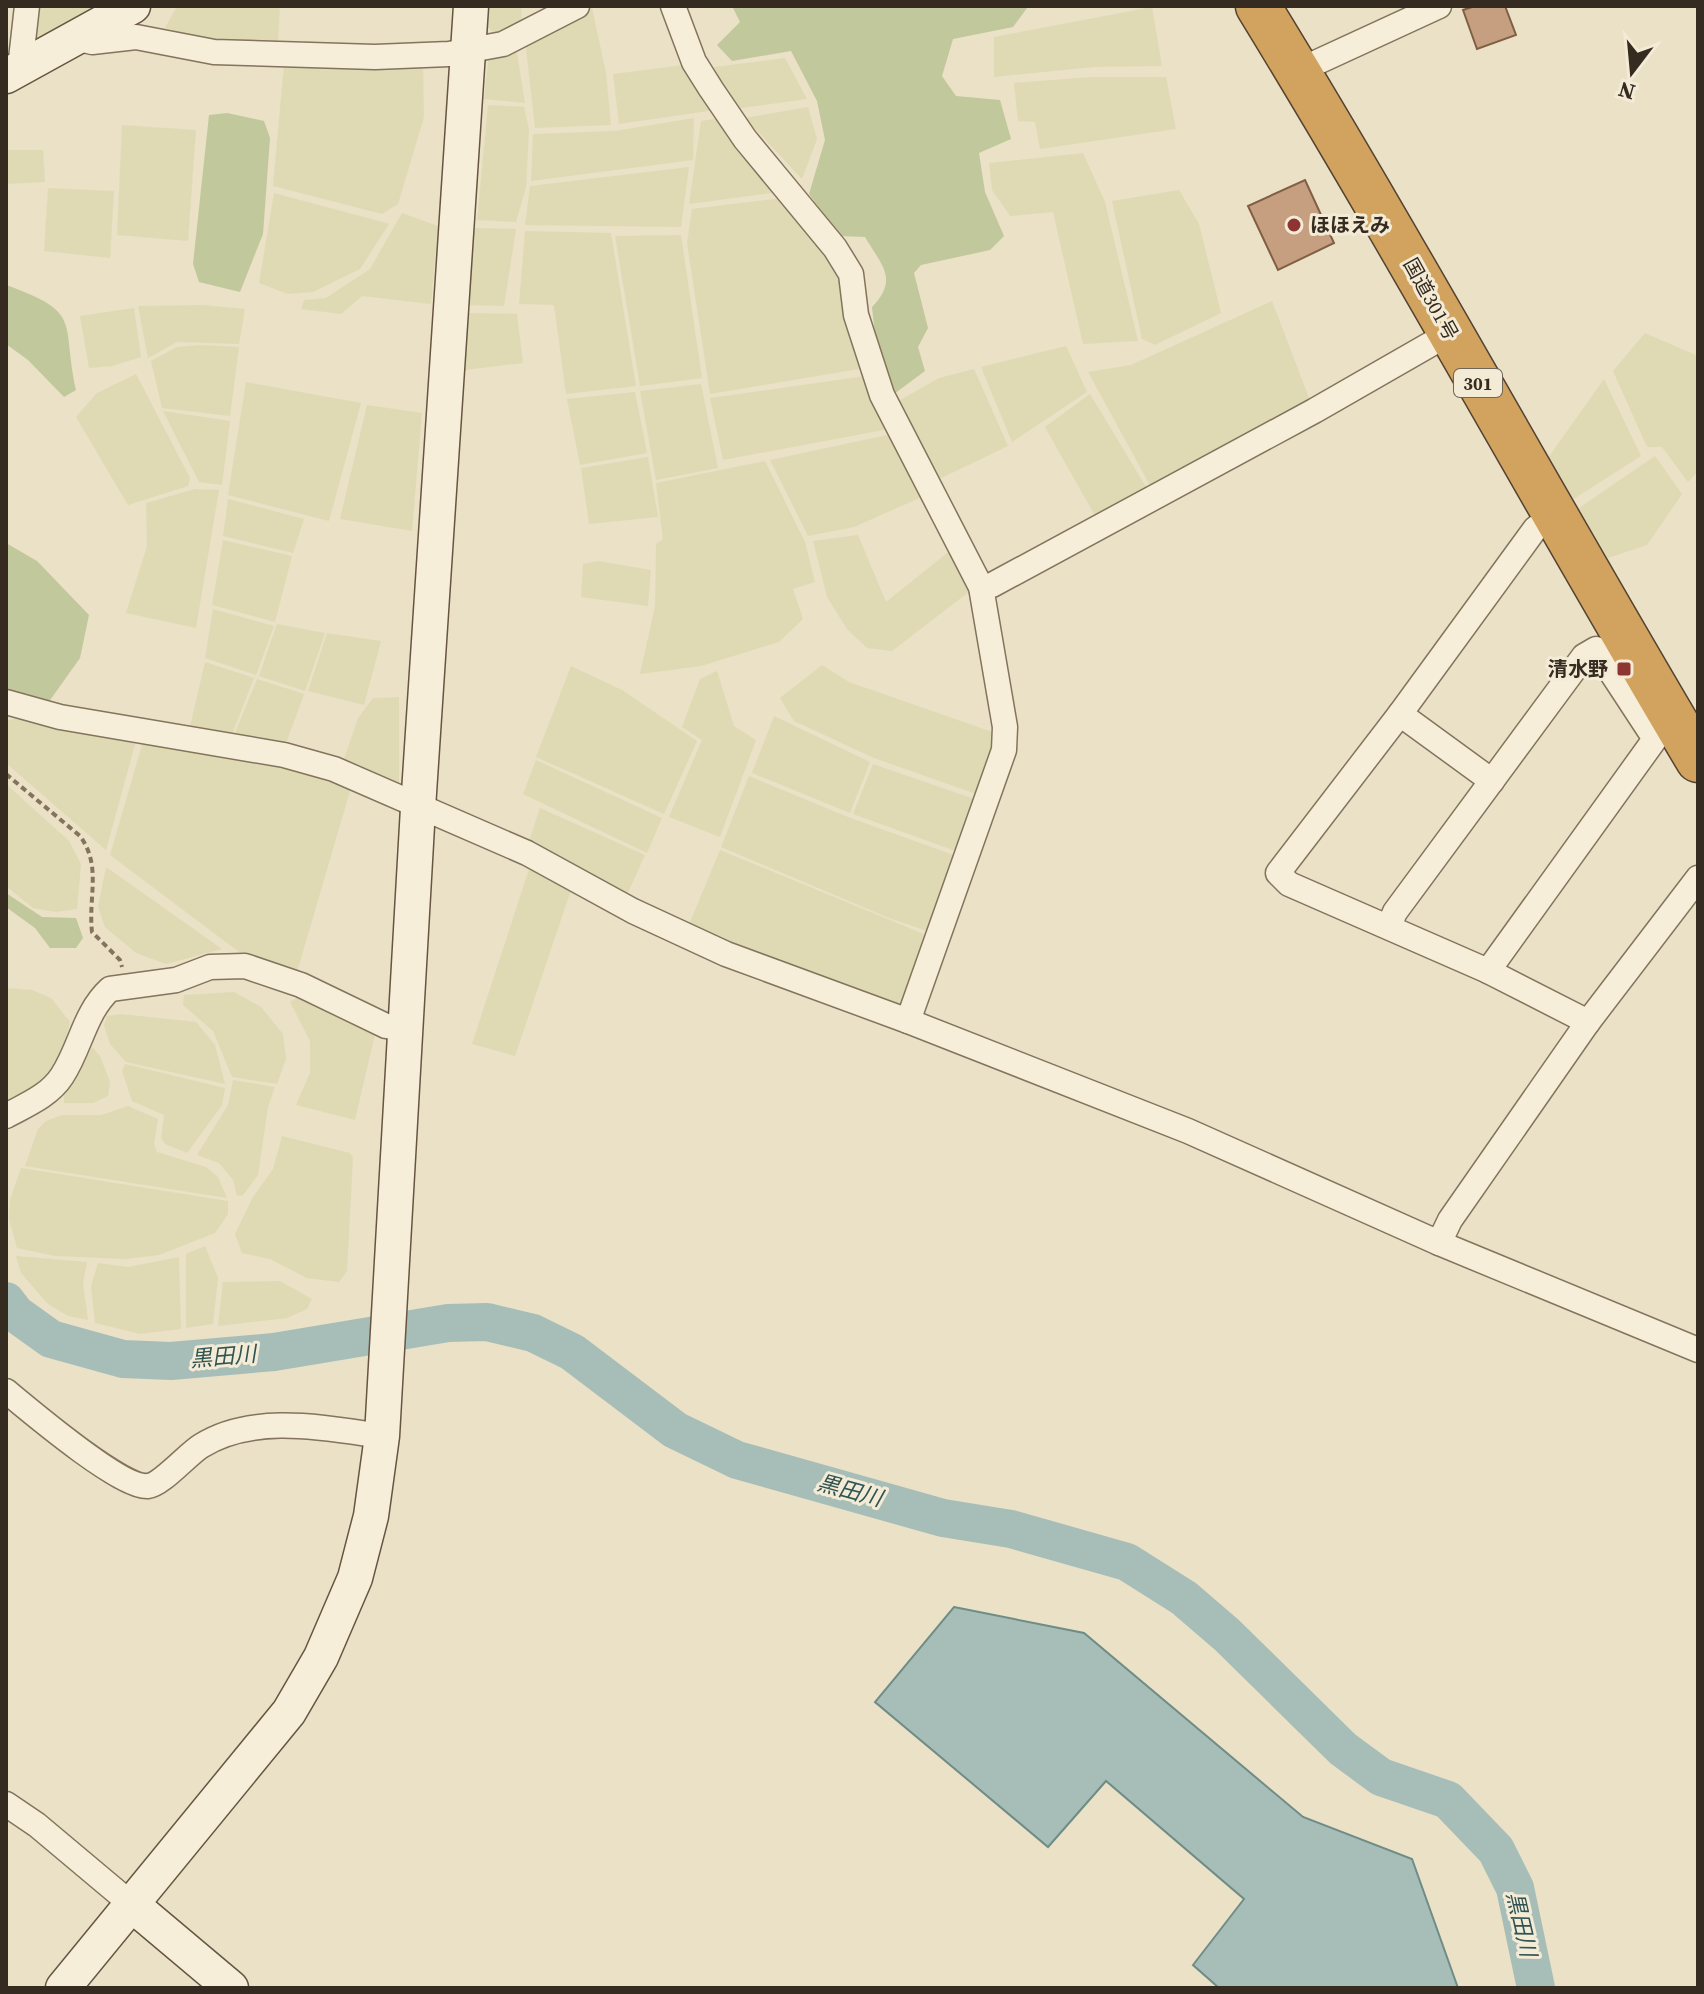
<svg xmlns="http://www.w3.org/2000/svg" width="1704" height="1994" viewBox="0 0 1704 1994" font-family="'Source Serif 4','Noto Sans JP',serif">
	<style>
		.farmland { fill: #dfdab4 }
		.green { fill: #c1c89b }
		.water { fill: #a7beb8; stroke: #6f8c86; stroke-width: 2 }
		.lines { fill: none; stroke-linecap: round; stroke-linejoin: round }
		.river { stroke: #a7beb8; stroke-width: 38 }
		.building { fill: #c59f7f; stroke: #815f45; stroke-width: 2 }
		.street-casing { stroke: #84735d; stroke-width: 27 }
		.secondary-casing { stroke: #665541; stroke-width: 37 }
		.highway-casing { stroke: #534231; stroke-width: 47 }
		.path { stroke: #84735d; stroke-width: 4; stroke-dasharray: 6 4; stroke-linecap: butt }
		.street { stroke: #f6eed9; stroke-width: 24 }
		.secondary { stroke: #f6eed9; stroke-width: 34 }
		.highway { stroke: #d2a35f; stroke-width: 44 }
		.poi-dot { fill: #8e3533; stroke: #f3ebd5; stroke-width: 3 }
		.labels { text-anchor: middle; dominant-baseline: central; stroke-width: 6; stroke-linejoin: round; paint-order: stroke }
		.shield { fill: #f3ebd5; stroke: #6f6556; stroke-width: 2 }
		.shield-label { font-size: 18px; font-weight: bold; fill: #362b20 }
		.poi-label { font-size: 20px; font-weight: bold; fill: #362b20; stroke: #f3ebd5; text-anchor: start }
		.street-label { font-size: 20px; fill: #362b20; stroke: #f3ebd5 }
		.water-label { font-size: 22px; font-style: italic; fill: #305453; stroke: #f3ebd5 }
	</style>
	<rect width="100%" height="100%" fill="#eae1c6"/>
	<g class="farmland">
		<polygon points="37,6 107,6 40,43 33,41"/>
		<polygon points="177,6 280,6 278,41 215,41 165,28"/>
		<polygon points="487,6 521,6 522,22 497,35 486,26"/>
		<polygon points="1152,7 1162,66 1094,67 994,77 994,37"/>
		<polygon points="592,8 606,73 611,125 535,128 525,40 567,16"/>
		<polygon points="516,47 525,103 484,99 489,53"/>
		<polygon points="785,58 807,99 734,109 714,67"/>
		<polygon points="284,64 423,66 424,117 398,204 382,214 273,186"/>
		<polygon points="684,65 715,110 619,124 613,74"/>
		<polygon points="1091,77 1166,77 1176,129 1040,149 1035,122 1018,121 1014,83"/>
		<polygon points="488,105 524,107 529,129 526,187 516,222 477,220"/>
		<polygon points="808,107 817,139 802,179 745,118"/>
		<polygon points="694,118 693,160 531,181 533,134 615,131"/>
		<polygon points="721,118 780,192 689,204 701,121"/>
		<polygon points="122,125 196,130 188,241 117,235"/>
		<polygon points="6,150 43,150 45,182 6,184"/>
		<polygon points="1083,153 1105,202 1138,341 1083,344 1053,212 1010,216 992,190 989,163"/>
		<polygon points="689,167 681,227 525,225 530,186"/>
		<polygon points="48,188 114,191 110,258 44,251"/>
		<polygon points="1179,190 1199,224 1221,313 1155,345 1142,339 1112,201"/>
		<polygon points="274,193 379,221 389,224 360,269 313,292 288,294 259,283"/>
		<polygon points="783,198 840,271 865,368 710,394 687,243 692,209"/>
		<polygon points="402,213 438,226 431,304 362,296 341,314 301,309 304,300 326,298 370,269"/>
		<polygon points="474,228 516,229 504,306 468,305"/>
		<polygon points="525,231 611,233 636,386 566,394 554,305 519,304"/>
		<polygon points="681,235 702,378 640,386 615,236"/>
		<polygon points="1272,301 1311,403 1152,489 1088,372 1131,365"/>
		<polygon points="203,305 245,309 239,344 177,342 148,358 138,306"/>
		<polygon points="134,308 141,357 112,366 89,368 80,316"/>
		<polygon points="469,313 517,314 523,363 464,370"/>
		<polygon points="1645,333 1698,356 1698,471 1688,482 1662,447 1647,447 1613,371"/>
		<polygon points="200,345 239,347 230,416 162,408 151,361 177,347"/>
		<polygon points="1066,346 1087,392 1012,442 981,367"/>
		<polygon points="974,369 1008,446 935,481 897,402 939,378"/>
		<polygon points="136,374 190,478 188,486 128,505 76,417 97,393"/>
		<polygon points="866,376 889,429 723,460 710,398"/>
		<polygon points="1604,379 1641,456 1572,500 1548,458"/>
		<polygon points="246,382 361,403 329,521 228,495"/>
		<polygon points="701,384 718,468 656,480 640,391"/>
		<polygon points="635,392 647,453 580,465 567,399"/>
		<polygon points="1090,394 1149,492 1098,521 1045,427"/>
		<polygon points="367,405 422,413 412,531 340,519"/>
		<polygon points="163,411 230,421 222,485 199,482"/>
		<polygon points="892,434 924,496 854,527 808,536 770,460"/>
		<polygon points="1655,456 1682,494 1647,545 1608,558 1576,510"/>
		<polygon points="648,457 658,517 589,524 581,468"/>
		<polygon points="765,461 805,542 815,582 793,589 803,619 779,642 701,666 640,674 655,606 656,544 663,539 656,483"/>
		<polygon points="195,489 219,490 196,628 126,613 147,546 146,503"/>
		<polygon points="228,499 304,519 293,553 223,536"/>
		<polygon points="858,535 886,602 952,549 970,591 892,651 867,648 847,629 827,597 813,541"/>
		<polygon points="223,540 292,556 275,622 212,605"/>
		<polygon points="598,561 651,570 648,606 581,597 583,564"/>
		<polygon points="213,609 274,626 256,675 205,658"/>
		<polygon points="277,624 325,633 305,691 259,676"/>
		<polygon points="327,633 381,641 364,705 308,691"/>
		<polygon points="205,662 254,678 230,739 189,731"/>
		<polygon points="822,665 849,682 995,733 993,761 982,796 874,758 794,721 780,698"/>
		<polygon points="571,666 622,690 697,741 664,814 536,757"/>
		<polygon points="717,671 734,726 756,740 720,837 669,817 702,740 682,727 700,679"/>
		<polygon points="257,679 304,694 284,749 232,740"/>
		<polygon points="399,697 399,784 343,762 358,718 373,698"/>
		<polygon points="32,714 137,737 106,850 6,763 6,721"/>
		<polygon points="774,716 870,762 850,813 752,773"/>
		<polygon points="144,738 282,762 352,784 297,972 239,952 110,855"/>
		<polygon points="536,760 662,818 647,853 523,794"/>
		<polygon points="873,764 980,801 961,853 853,814"/>
		<polygon points="749,776 848,817 959,857 933,933 889,918 721,847"/>
		<polygon points="6,784 69,841 81,864 77,909 56,912 33,908 6,886"/>
		<polygon points="540,808 645,855 626,897 528,844"/>
		<polygon points="720,850 931,937 907,1001 894,1007 688,927"/>
		<polygon points="106,867 222,949 166,964 136,953 105,927 98,907"/>
		<polygon points="529,869 571,890 515,1056 472,1044"/>
		<polygon points="6,988 32,990 51,998 70,1022 61,1055 47,1075 23,1096 6,1103"/>
		<polygon points="234,992 261,1007 283,1034 286,1059 277,1084 232,1077 213,1031 183,1005 184,995"/>
		<polygon points="298,997 375,1034 355,1120 296,1105 310,1073 310,1041 290,1002"/>
		<polygon points="121,1014 196,1022 215,1045 225,1084 126,1062 110,1044 104,1025 107,1016"/>
		<polygon points="92,1047 100,1056 110,1082 108,1096 93,1103 64,1103 64,1095 75,1082"/>
		<polygon points="125,1064 225,1088 222,1105 187,1153 165,1144 161,1138 164,1115 132,1101 122,1071"/>
		<polygon points="233,1080 275,1087 268,1107 258,1175 243,1195 237,1196 233,1180 219,1163 197,1155 228,1105"/>
		<polygon points="128,1106 158,1119 154,1144 157,1152 206,1167 218,1177 227,1198 25,1166 38,1129 46,1121 62,1115 101,1115"/>
		<polygon points="282,1136 350,1153 353,1158 347,1271 339,1282 307,1278 270,1259 242,1253 235,1234 253,1197 273,1169"/>
		<polygon points="21,1168 228,1201 228,1214 215,1233 159,1255 125,1259 55,1256 17,1248 9,1219 10,1200"/>
		<polygon points="205,1246 218,1278 213,1324 186,1328 186,1254"/>
		<polygon points="16,1256 87,1262 83,1283 88,1320 68,1316 48,1304 21,1273"/>
		<polygon points="179,1257 181,1329 140,1334 95,1323 91,1286 98,1263 128,1267"/>
		<polygon points="280,1281 312,1299 307,1309 287,1318 218,1326 223,1282"/>
	</g>
	<g class="green">
		<path d="M732,6L1027,8L1013,27L953,39L942,76L956,96L1000,100L1011,139L979,153L985,192L1004,236L990,250L921,265L914,273L928,328L918,347L925,371L894,394L877,351L872,307C899,279 882,266 865,237L840,236L809,194L825,140L817,101L791,51L732,61L717,45L740,22Z"/>
		<polygon points="227,113 264,121 270,138 263,234 240,292 199,282 193,264 209,115"/>
		<path d="M6,285C84,313 61,321 76,390L64,397L28,360L6,344Z"/>
		<polygon points="6,543 37,561 89,615 80,658 48,703 6,716"/>
		<polygon points="6,893 42,917 76,918 83,938 76,948 50,948 35,928 6,907"/>
	</g>
	<polygon class="water" points="954,1607 1084,1633 1303,1817 1412,1859 1458,1988 1219,1988 1193,1965 1244,1899 1106,1781 1048,1847 875,1702"/>
	<g class="lines">
		<polyline class="river" points="6,1301 16,1314 51,1339 123,1359 171,1361 274,1352 448,1323 487,1322 533,1333 572,1352 675,1430 737,1460 943,1518 1011,1529 1127,1562 1184,1598 1227,1635 1343,1749 1381,1777 1448,1800 1496,1850 1515,1888 1536,1988"/>
	</g>
	<g class="building">
		<polygon points="1475,6 1505,6 1516,35 1477,49 1463,10"/>
		<polygon points="1305,180 1334,243 1278,270 1248,206"/>
	</g>
	<g class="lines">
		<defs>
			<g id="street">
				<polyline points="673,6 694,62 711,89 745,139 835,248 851,274 856,315 882,395 981,587 1005,727 1004,750 908,1021"/>
				<polyline points="76,38 92,42 136,37 214,52 375,57 449,54 503,44 577,6"/>
				<polyline points="20,68 27,6"/>
				<polyline points="1298,71 1439,6"/>
				<polyline points="1552,515 1535,529 1400,714 1278,873 1289,884 1488,971 1588,1022"/>
				<polyline points="981,587 992,585 1314,411 1450,333"/>
				<polyline points="6,702 60,717 284,755 334,769 527,853 633,911 726,954 908,1021 1188,1131 1439,1243 1698,1350"/>
				<polyline points="1400,714 1492,781"/>
				<polyline points="1389,926 1395,912 1584,656 1596,649 1655,739 1488,971"/>
				<path d="M6,1116C26,1105 49,1096 62,1076C81,1047 84,1013 110,989L176,980L210,967L245,966L301,985L386,1026L405,1029"/>
				<polyline points="1439,1243 1450,1220 1588,1022 1698,878"/>
				<path d="M6,1391C29,1410 122,1489 148,1486C161,1485 188,1454 201,1446C253,1413 325,1428 382,1436"/>
				<polyline points="6,1804 37,1825 130,1903"/>
			</g>
			<g id="secondary">
				<polyline points="6,76 133,6"/>
				<polyline points="130,1903 231,1988"/>
				<polyline points="63,1988 289,1712 321,1657 355,1578 371,1516 382,1436 418,808 471,6"/>
			</g>
			<path id="highway" d="M1258,6C1410,254 1549,510 1698,760"/>
		</defs>
		<use href="#street" class="street-casing"/>
		<use href="#secondary" class="secondary-casing"/>
		<use href="#highway" class="highway-casing"/>
		<path class="path" d="M6,774L80,836C102,866 88,897 92,932L120,960L122,967"/>
		<use href="#street" class="street"/>
		<use href="#secondary" class="secondary"/>
		<use href="#highway" class="highway"/>
	</g>
	<g class="poi-dot">
		<circle cx="1294" cy="225" r="8"/>
		<rect x="1616" y="661" width="16" height="16" rx="4"/>
	</g>
	<g class="labels">
		<rect class="shield" x="1454" y="369" width="48" height="28" rx="6"/>
		<g class="shield-label">
			<text x="1478" y="383">301</text>
		</g>
		<g class="poi-label">
			<text x="1310" y="225">ほほえみ</text>
			<text x="1608" y="669" text-anchor="end">清水野</text>
		</g>
		<g class="street-label">
			<text transform="translate(1431 299) rotate(61)">国道301号</text>
		</g>
		<g class="water-label">
			<text transform="translate(223 1356) rotate(-5)">黒田川</text>
			<text transform="translate(850 1490) rotate(15)">黒田川</text>
			<text transform="translate(1522 1924) rotate(77)">黒田川</text>
		</g>
	</g>
	<rect width="1704" height="1994" fill="none" stroke="#362b20" stroke-width="16"/>
	<g transform="translate(1632 72) rotate(196)" stroke="#f3ebd5" stroke-width="6" paint-order="stroke">
	<path d="M0-6L14 30L0 20L-14 30Z" fill="#362b20"/>
	<text y="-12" font-size="22" font-weight="bold" text-anchor="middle" fill="#362b20">N</text>
	</g>
</svg>
